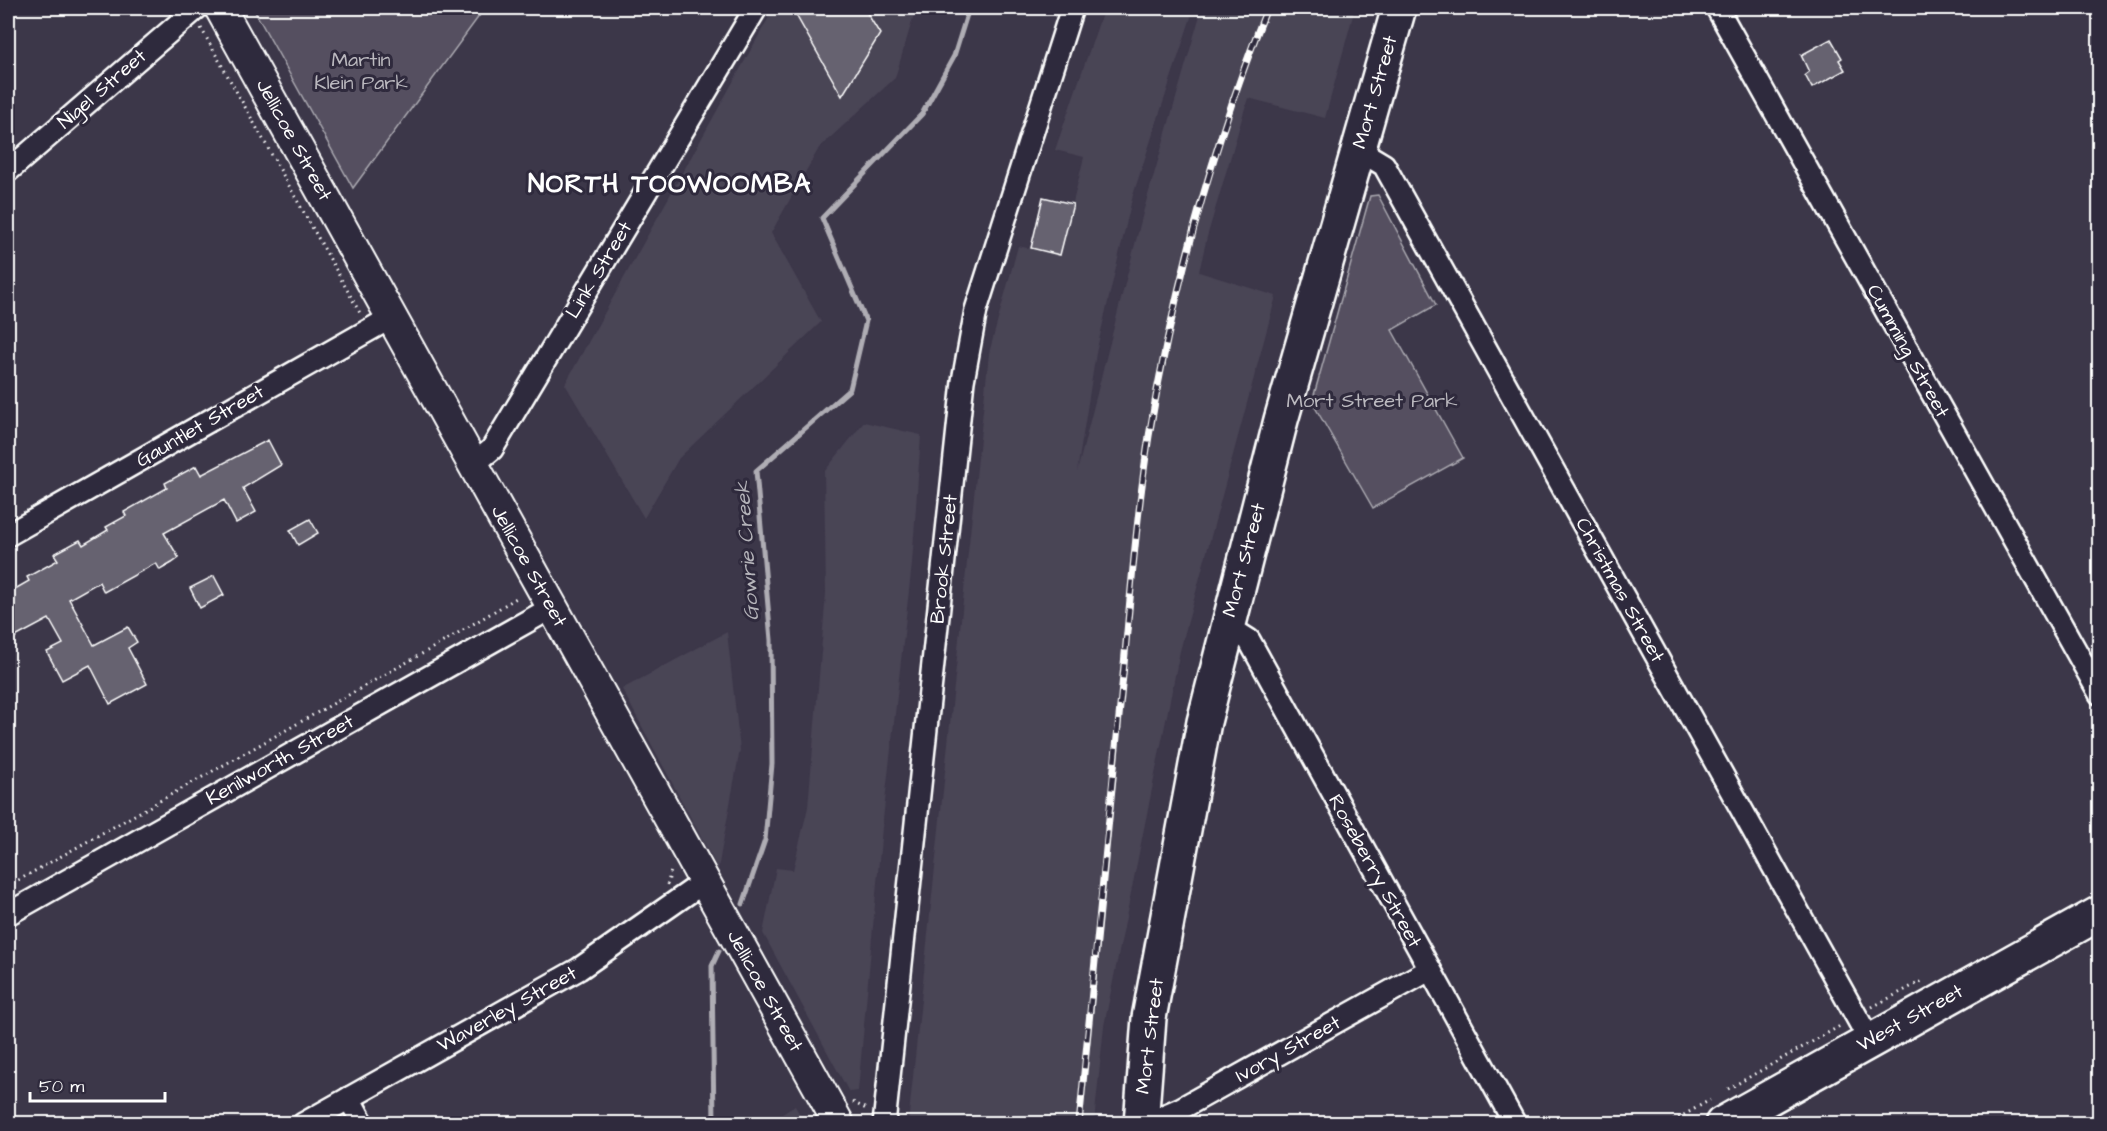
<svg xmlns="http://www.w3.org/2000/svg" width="2107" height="1131" viewBox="0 0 2107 1131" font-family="'Architects Daughter',sans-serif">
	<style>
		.built { fill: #494455 }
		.green { fill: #555060; stroke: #aaa8b0; stroke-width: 1.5 }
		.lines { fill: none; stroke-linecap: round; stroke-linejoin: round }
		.stream { stroke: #afadb4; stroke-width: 5 }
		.building { fill: #666270; stroke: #fff; stroke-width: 1.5 }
		.street-casing { stroke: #fff; stroke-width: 26 }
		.secondary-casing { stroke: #fff; stroke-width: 34 }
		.primary-casing { stroke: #fff; stroke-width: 38 }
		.path { stroke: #fff; stroke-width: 3; stroke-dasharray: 1.5 4.5; stroke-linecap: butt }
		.street { stroke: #2f2a3d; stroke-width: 21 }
		.secondary { stroke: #2f2a3d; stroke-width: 30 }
		.primary { stroke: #2f2a3d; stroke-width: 33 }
		.rail-casing { stroke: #fff; stroke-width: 7 }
		.rail { stroke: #2f2a3d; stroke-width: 4.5; stroke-dasharray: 14; stroke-linecap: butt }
		.labels { text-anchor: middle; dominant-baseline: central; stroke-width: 6; stroke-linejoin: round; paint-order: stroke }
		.park-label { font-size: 20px; fill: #bbb9bf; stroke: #2f2a3d }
		.street-label { font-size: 20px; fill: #fff; stroke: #2f2a3d }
		.water-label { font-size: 21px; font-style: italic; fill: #b5b4ba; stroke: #2f2a3d }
		.district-label { font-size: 26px; font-weight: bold; letter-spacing: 1.5px; fill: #fff; stroke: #2f2a3d }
	</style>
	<rect width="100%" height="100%" fill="#3c3749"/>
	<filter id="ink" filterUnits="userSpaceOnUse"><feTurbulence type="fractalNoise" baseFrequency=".0167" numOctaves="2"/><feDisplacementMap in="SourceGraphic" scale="12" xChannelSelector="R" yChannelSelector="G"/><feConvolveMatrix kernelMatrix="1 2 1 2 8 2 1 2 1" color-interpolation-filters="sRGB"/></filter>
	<g filter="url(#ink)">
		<g class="built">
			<polygon points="774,8 916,8 895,78 819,148 771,233 821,322 679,458 644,518 565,384"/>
			<polygon points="1104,8 1194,8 1133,195 1096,353 1077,472 1144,209 1202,8 1355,8 1325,118 1248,98 1207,237 1199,272 1276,296 1180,651 1104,1026 1094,1123 908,1124 989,353 1018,246 1060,255 1084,157 1055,150"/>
			<polygon points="864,422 921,435 912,564 882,828 858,1091 849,1092 763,933 776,868 793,870 808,807 826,593 824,472"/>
			<polygon points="727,632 740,750 718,869 622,689"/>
			<polygon points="795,1106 805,1123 768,1123"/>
		</g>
		<g class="green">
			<polygon points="253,8 485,8 353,188"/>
			<polygon points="1378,195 1436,305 1392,330 1463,458 1373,508 1312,402 1370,196"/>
		</g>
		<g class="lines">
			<g class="stream">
				<polyline points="743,904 765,840 772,764 771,640 756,471 850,389 866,321 822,218 922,114 954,56 969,8"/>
				<polyline points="714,1124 712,966 719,951"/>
			</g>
		</g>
		<g class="building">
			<polygon points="792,8 864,8 880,34 842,96"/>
			<polygon points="1831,39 1842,58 1839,60 1845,70 1812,88 1805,75 1809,72 1801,55"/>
			<polygon points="1043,197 1073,204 1060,255 1031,248"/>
			<polygon points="268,440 281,465 243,488 256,512 236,523 224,500 164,533 179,558 172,563 160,570 156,563 104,592 99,582 69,599 94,645 128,627 137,642 128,648 147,684 110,704 90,665 62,680 47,652 63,644 49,619 8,641 8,593 29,581 27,577 58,560 54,554 80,540 83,545 108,530 106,527 126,516 124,512 167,488 165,483 196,466 201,475"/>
			<polygon points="310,519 318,533 298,545 290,530"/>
			<polygon points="214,576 224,595 200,608 190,588"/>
		</g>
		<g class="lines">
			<defs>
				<g id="street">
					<polyline points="1717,8 2100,694"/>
					<polyline points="1359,150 1384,165 1870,1041"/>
					<polyline points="8,171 197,8"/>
					<polyline points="473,465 492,449 756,8"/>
					<polyline points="8,535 392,317"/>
					<polyline points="1227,626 1249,640 1515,1124"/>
					<polyline points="8,914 553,607"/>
					<polyline points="349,1098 363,1124"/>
					<polyline points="303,1124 579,969 704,882"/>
					<polyline points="884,1124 963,381 976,310 1072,8"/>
					<polyline points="1145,1124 1180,1109 1429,970"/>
				</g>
				<polyline id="secondary" points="220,8 839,1124"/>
				<g id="primary">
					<polyline points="1141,1124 1149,1018 1204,722 1281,420 1399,8"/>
					<polyline points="1722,1124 2100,913"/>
				</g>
			</defs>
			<use href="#street" class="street-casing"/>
			<use href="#secondary" class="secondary-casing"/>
			<use href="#primary" class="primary-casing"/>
			<g class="path">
				<polyline points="201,28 360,313"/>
				<polyline points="667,885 671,871"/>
				<polyline points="8,886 443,642 518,597"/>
				<polyline points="1872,1007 1924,980"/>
				<polyline points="1728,1089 1840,1026"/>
				<polyline points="853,1102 866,1109"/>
				<polyline points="1668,1124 1710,1100"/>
			</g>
			<use href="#street" class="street"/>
			<use href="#secondary" class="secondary"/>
			<use href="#primary" class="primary"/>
			<defs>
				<path id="rail" d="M1079,1124C1093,978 1107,832 1122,686C1130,603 1136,519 1149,436C1173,291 1213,144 1267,8"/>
			</defs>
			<use href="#rail" class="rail-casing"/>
			<use href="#rail" class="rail"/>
		</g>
	</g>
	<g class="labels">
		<g class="park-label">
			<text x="361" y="60">Martin<tspan x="361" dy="23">Klein Park</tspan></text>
			<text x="1372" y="401">Mort Street Park</text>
		</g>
		<g class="street-label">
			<text transform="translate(102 89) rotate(-41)">Nigel Street</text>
			<text transform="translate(1375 92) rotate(-74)">Mort Street</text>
			<text transform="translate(294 140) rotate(61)">Jellicoe Street</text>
			<text transform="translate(599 270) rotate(-59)">Link Street</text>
			<text transform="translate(1908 351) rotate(61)">Cumming Street</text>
			<text transform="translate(200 426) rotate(-30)">Gauntlet Street</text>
			<text transform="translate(944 559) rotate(-84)">Brook Street</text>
			<text transform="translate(1244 560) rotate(-75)">Mort Street</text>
			<text transform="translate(529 566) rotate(61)">Jellicoe Street</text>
			<text transform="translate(1620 590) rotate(61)">Christmas Street</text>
			<text transform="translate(280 760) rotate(-29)">Kenilworth Street</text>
			<text transform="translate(1375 871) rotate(61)">Roseberry Street</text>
			<text transform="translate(765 991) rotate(61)">Jellicoe Street</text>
			<text transform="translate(507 1009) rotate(-29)">Waverley Street</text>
			<text transform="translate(1910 1018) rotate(-29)">West Street</text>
			<text transform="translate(1150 1036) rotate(-83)">Mort Street</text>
			<text transform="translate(1288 1049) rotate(-29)">Ivory Street</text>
		</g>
		<g class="water-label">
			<text transform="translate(747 551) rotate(-94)">Gowrie Creek</text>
		</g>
		<g class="district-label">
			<text x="670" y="184">NORTH TOOWOOMBA</text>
		</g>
	</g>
	<rect width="2107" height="1131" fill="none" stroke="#2f2a3d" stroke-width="30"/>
	<rect x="15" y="15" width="2077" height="1101" fill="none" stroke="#fff" stroke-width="2" filter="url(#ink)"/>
	<path d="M30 1092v9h135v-9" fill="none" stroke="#ffffff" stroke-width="3"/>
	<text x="39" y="1092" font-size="18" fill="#ffffff" stroke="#2f2a3d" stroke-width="4.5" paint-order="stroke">50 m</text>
</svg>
